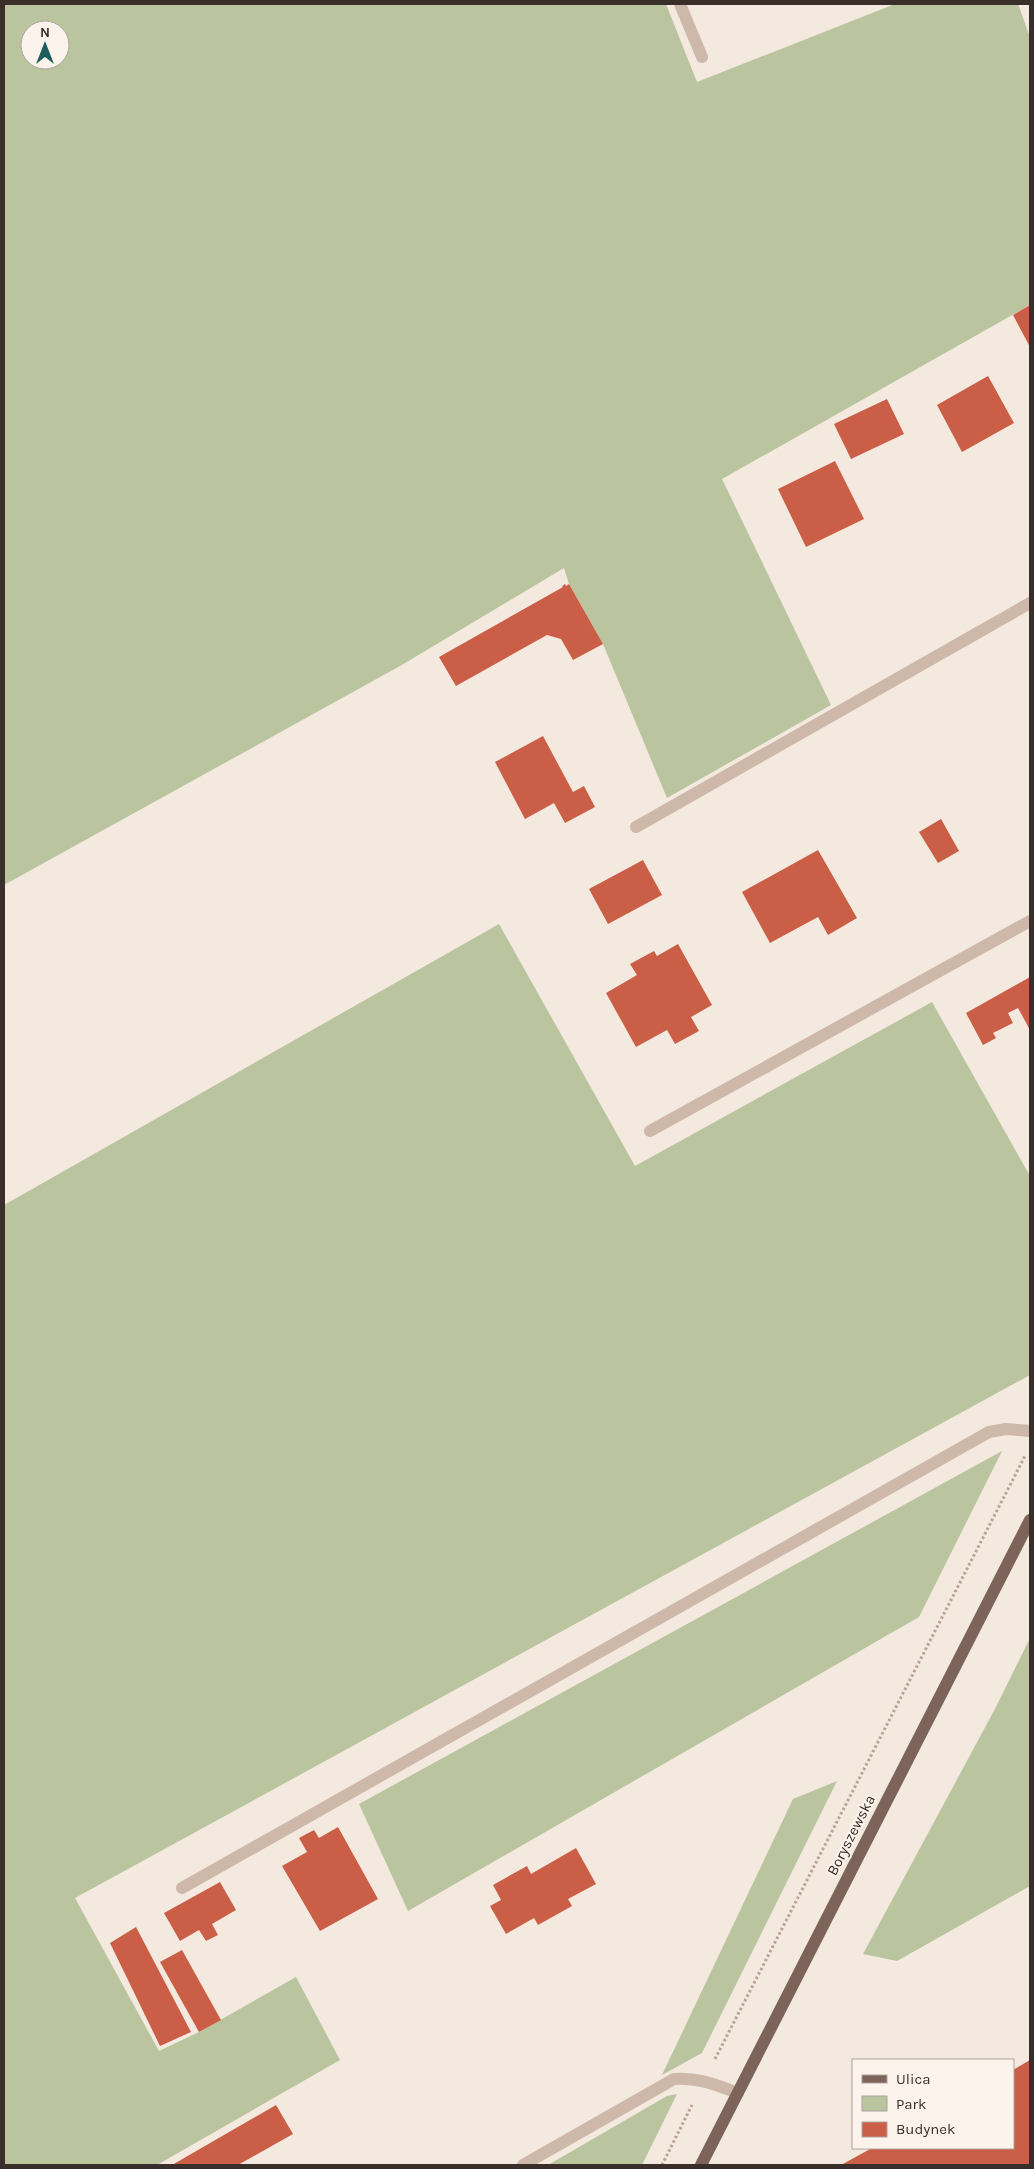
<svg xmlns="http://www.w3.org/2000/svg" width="1034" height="2169" viewBox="0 0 1034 2169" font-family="Karla,sans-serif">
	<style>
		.green { fill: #bac49e; fill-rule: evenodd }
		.building { fill: #cb5e46 }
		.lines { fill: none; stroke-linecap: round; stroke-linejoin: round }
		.path { stroke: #b9a294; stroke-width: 3; stroke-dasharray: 2.5 2.5; stroke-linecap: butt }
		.minor { stroke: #cdb8aa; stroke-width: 12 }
		.major { stroke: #7d645a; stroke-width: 12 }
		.labels { text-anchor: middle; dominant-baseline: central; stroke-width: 4; stroke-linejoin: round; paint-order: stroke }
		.street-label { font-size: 15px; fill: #3a2e2a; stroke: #fbf3ec }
	</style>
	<rect width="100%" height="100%" fill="#f4e9df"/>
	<g class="green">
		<path d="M4,4H666L697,82L895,4H1018L1030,37V305L722,479L831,705L667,798L603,644L569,584L564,568L400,666L4,885ZM30,30H60V60H30Z"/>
		<polygon points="499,924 635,1166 932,1002 1030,1176 1030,1375 75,1898 159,2051 199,2032 296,1977 340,2060 157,2165 4,2165 4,1205"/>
		<polygon points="1002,1451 919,1617 408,1911 359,1804"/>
		<polygon points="1030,1638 1030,1886 897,1961 863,1954 996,1707"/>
		<polygon points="837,1781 702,2053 662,2075 793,1799"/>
		<polygon points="677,2094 642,2165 548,2165 667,2096"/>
	</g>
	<g class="building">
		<polygon points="1030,305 1030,347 1013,315"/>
		<polygon points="988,376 1014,423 962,452 937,405"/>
		<polygon points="887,399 904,434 851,459 834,424"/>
		<polygon points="835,461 864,519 806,547 778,489"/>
		<polygon points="565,584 566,586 569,584 603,644 573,660 561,639 547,635 456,686 439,657 563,587 562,586"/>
		<polygon points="543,736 573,792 584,786 595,807 565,823 554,803 525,819 495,762"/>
		<polygon points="941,819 959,851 938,863 919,832"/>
		<polygon points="818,850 857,918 828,935 818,917 770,943 742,892"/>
		<polygon points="643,860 662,895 608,924 589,889"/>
		<polygon points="678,944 712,1005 691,1017 699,1031 675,1044 667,1030 636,1047 606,993 637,975 630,964 654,951 657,956"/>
		<polygon points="1030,977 1030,1030 1018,1008 1008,1013 1013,1023 993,1033 996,1038 983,1045 966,1013"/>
		<polygon points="338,1827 378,1899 320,1931 282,1866 307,1852 299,1838 314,1830 319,1838"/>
		<polygon points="576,1848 596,1884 568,1899 572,1906 538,1925 534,1918 506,1934 490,1906 501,1900 493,1885 527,1866 531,1874"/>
		<polygon points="220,1882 236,1910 212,1924 218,1935 206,1941 199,1930 180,1941 164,1913"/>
		<polygon points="136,1927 191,2032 160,2046 110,1943"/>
		<polygon points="182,1950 221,2020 199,2032 160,1962"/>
		<polygon points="1030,2060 1030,2165 841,2165 872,2148 1013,2148 1013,2070"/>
		<polygon points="276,2105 293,2134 238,2165 172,2165"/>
	</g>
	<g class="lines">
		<g class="path">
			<polyline points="715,2059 1025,1456"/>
			<polyline points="662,2165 692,2105"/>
		</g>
		<g class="minor">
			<polyline points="680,4 702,57"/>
			<polyline points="636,827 1030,603"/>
			<polyline points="650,1131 1030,921"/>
			<polyline points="182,1888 989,1432 1006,1429 1030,1431"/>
			<path d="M523,2165L674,2079C698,2077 716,2085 738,2093"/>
		</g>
		<polyline class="major" points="701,2165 1030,1520"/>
	</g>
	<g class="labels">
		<g class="street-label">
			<text transform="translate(851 1835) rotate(-63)">Boryszewska</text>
		</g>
	</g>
	<rect width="1034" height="2169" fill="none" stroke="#3a2e2a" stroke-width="10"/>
	<rect x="852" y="2059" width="162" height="90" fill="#fbf3ec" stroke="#aea49e"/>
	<rect x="862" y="2075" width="25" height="8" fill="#7d645a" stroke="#aea49e"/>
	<text x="896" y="2084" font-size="15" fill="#3a2e2a">Ulica</text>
	<rect x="862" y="2096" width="25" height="15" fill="#bac49e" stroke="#aea49e"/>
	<text x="896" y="2109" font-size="15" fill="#3a2e2a">Park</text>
	<rect x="862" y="2122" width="25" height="15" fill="#cb5e46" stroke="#aea49e"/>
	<text x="896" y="2134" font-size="15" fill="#3a2e2a">Budynek</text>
	<g transform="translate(45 45)"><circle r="24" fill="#fbf3ec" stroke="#aea49e"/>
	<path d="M0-4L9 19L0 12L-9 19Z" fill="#1d5e5e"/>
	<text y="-8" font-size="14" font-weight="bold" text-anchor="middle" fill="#3a2e2a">N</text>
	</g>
</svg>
